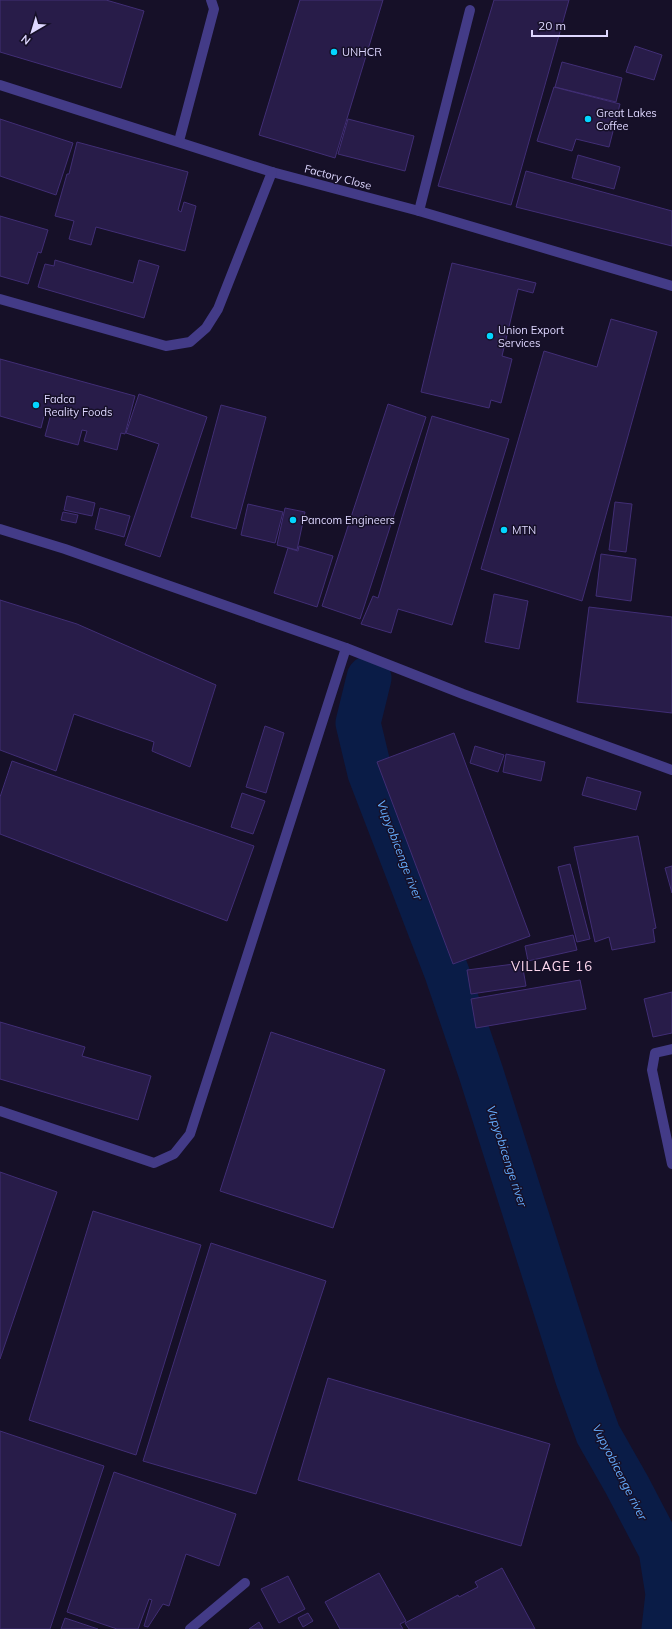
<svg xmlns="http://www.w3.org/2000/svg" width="672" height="1629" viewBox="0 0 672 1629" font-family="Mulish,sans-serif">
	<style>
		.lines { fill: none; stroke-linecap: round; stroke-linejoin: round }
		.river { stroke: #0a1c47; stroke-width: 45 }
		.building { fill: #281c49; stroke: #412e75 }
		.service { stroke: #433b87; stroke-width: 10 }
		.minor { stroke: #433b87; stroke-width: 10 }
		.poi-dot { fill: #03d5ff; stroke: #161028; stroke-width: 1.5 }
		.labels { text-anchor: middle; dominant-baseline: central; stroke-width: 3; stroke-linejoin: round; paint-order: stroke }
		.poi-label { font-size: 11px; fill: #ded7ff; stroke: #161028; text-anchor: start }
		.street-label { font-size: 11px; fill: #ded7ff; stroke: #161028 }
		.water-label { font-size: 12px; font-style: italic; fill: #65adff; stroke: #161028 }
		.quarter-label { font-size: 13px; letter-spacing: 1px; fill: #ffd9ef; stroke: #161028 }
	</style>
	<rect width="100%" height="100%" fill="#161028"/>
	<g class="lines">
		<polyline class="river" points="369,678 358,723 370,773 447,973 481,1073 577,1376 598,1434 627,1485 661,1550 668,1594 664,1629"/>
	</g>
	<g class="building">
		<polygon points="0,0 106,0 144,11 121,88 0,52"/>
		<polygon points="300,0 383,0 335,158 259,135"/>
		<polygon points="494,0 569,0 511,205 438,186"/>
		<polygon points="635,46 662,55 654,80 626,72"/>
		<polygon points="562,62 622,78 616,102 555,87"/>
		<polygon points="554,87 620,104 609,147 576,139 572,151 537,141"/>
		<polygon points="0,119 73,143 56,195 0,176"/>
		<polygon points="348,119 414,136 405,171 338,154"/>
		<polygon points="77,142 188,172 178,210 181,212 184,202 196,206 185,251 96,227 91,245 69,239 74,221 55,216 67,174 69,174"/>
		<polygon points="578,155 620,167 614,189 572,178"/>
		<polygon points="526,171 672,211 672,246 516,207"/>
		<polygon points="0,216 48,230 41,253 38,252 28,284 0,276"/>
		<polygon points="55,260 133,283 139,260 159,266 144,318 38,287 45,264 54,266"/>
		<polygon points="452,263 536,283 533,293 518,289 502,356 512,359 501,403 491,400 489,408 421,392"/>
		<polygon points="611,319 657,332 582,601 481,569 544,351 597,367"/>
		<polygon points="0,359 135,396 125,434 121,433 117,450 84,441 87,431 82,430 78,445 45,436 52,410 46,408 41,428 0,416"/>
		<polygon points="139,394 207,417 160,557 125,545 159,444 126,433"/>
		<polygon points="388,404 426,417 360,619 322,606"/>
		<polygon points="221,405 266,417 236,529 191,517"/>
		<polygon points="432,416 509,439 452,625 398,609 391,633 361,624 373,596 378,598"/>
		<polygon points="67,496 95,503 92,516 64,510"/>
		<polygon points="615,502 632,504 626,552 609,550"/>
		<polygon points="248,504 283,512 275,543 241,535"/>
		<polygon points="100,508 130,516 124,537 95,529"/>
		<polygon points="285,508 305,512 297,550 277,545"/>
		<polygon points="63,512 78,515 76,523 61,520"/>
		<polygon points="299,546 333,556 317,607 274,593 288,548 298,551"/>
		<polygon points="601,554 636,559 631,601 596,596"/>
		<polygon points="494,594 528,601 519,649 485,642"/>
		<polygon points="0,600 77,624 216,685 190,767 152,751 154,742 74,714 56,771 0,750"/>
		<polygon points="589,607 672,617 672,713 577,702"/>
		<polygon points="265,726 284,733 266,793 246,787"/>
		<polygon points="454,733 530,936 453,964 377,762"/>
		<polygon points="475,746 504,755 498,772 470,763"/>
		<polygon points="506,754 545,762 541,781 503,772"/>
		<polygon points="12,761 254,846 227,921 0,834 0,797"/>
		<polygon points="587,777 641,792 636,810 582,795"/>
		<polygon points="242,793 265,801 253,834 231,827"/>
		<polygon points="638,836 656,928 653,929 655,942 612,950 609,937 595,942 574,847"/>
		<polygon points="570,864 590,939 577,942 558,867"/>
		<polygon points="672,866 672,893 665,868"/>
		<polygon points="573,935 577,950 528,961 525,946"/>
		<polygon points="522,963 526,986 471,994 467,970"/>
		<polygon points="580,980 586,1009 476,1028 471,999"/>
		<polygon points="672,992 672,1033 653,1037 644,999"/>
		<polygon points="0,1022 85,1047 82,1056 151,1076 138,1120 0,1079"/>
		<polygon points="271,1032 385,1070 333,1228 220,1191"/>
		<polygon points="0,1172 57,1192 0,1359"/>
		<polygon points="93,1211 201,1245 136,1455 29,1420"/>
		<polygon points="211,1243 326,1281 256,1494 143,1461"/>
		<polygon points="328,1378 550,1444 521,1546 298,1480"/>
		<polygon points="0,1431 104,1466 50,1629 0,1629"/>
		<polygon points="114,1472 236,1514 219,1566 186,1554 169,1606 163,1604 148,1627 144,1626 152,1600 149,1599 138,1629 117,1629 67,1612"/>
		<polygon points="502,1568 535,1629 409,1629 405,1623 458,1595 459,1597 478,1587 475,1582"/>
		<polygon points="379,1573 406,1621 400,1624 403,1629 340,1629 325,1602"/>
		<polygon points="288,1576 305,1609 279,1623 261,1589"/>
		<polygon points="308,1613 313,1621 303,1627 298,1618"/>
		<polygon points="65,1618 98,1629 61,1629"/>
		<polygon points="259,1622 263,1629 249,1629"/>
	</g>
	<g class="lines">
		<g class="service">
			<polyline points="0,85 272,172 419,211 672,286"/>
			<polyline points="179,141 214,9 211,0"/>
			<polyline points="419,211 470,10"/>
			<polyline points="0,299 166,346 190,342 206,328 218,309 272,172"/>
			<polyline points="0,529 65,549 346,648 463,694 672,770"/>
			<polyline points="672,1049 655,1053 652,1070 672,1164"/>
			<polyline points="0,1111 154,1163 174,1154 190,1134 346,648"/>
		</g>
		<polyline class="minor" points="190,1629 245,1583"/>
	</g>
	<g class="poi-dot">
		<circle cx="334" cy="52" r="4"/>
		<circle cx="588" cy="119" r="4"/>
		<circle cx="490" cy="336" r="4"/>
		<circle cx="36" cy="405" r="4"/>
		<circle cx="293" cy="520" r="4"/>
		<circle cx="504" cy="530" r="4"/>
	</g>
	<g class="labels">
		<g class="poi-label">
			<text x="342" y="52">UNHCR</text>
			<text x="596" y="113">Great Lakes<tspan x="596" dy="13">Coffee</tspan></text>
			<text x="498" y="330">Union Export<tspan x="498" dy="13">Services</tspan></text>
			<text x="44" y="399">Fadca<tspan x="44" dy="13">Reality Foods</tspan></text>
			<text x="301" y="520">Pancom Engineers</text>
			<text x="512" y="530">MTN</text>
		</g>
		<g class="street-label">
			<text transform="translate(338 177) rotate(15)">Factory Close</text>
		</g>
		<g class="water-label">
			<text transform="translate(400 850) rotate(69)">Vupyobicenge river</text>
			<text transform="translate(507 1156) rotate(72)">Vupyobicenge river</text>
			<text transform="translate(620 1472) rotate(63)">Vupyobicenge river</text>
		</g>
		<g class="quarter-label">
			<text x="552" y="966">VILLAGE 16</text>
		</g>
	</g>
	<g transform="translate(32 32) rotate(218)" stroke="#161028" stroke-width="3" paint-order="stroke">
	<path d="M0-3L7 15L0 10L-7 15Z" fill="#ded7ff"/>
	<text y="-6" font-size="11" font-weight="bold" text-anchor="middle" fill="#ded7ff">N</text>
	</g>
	<path d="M532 30v6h75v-6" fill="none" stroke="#ded7ff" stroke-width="2"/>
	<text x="538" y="30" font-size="12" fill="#ded7ff" stroke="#161028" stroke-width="3" paint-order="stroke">20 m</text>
</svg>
